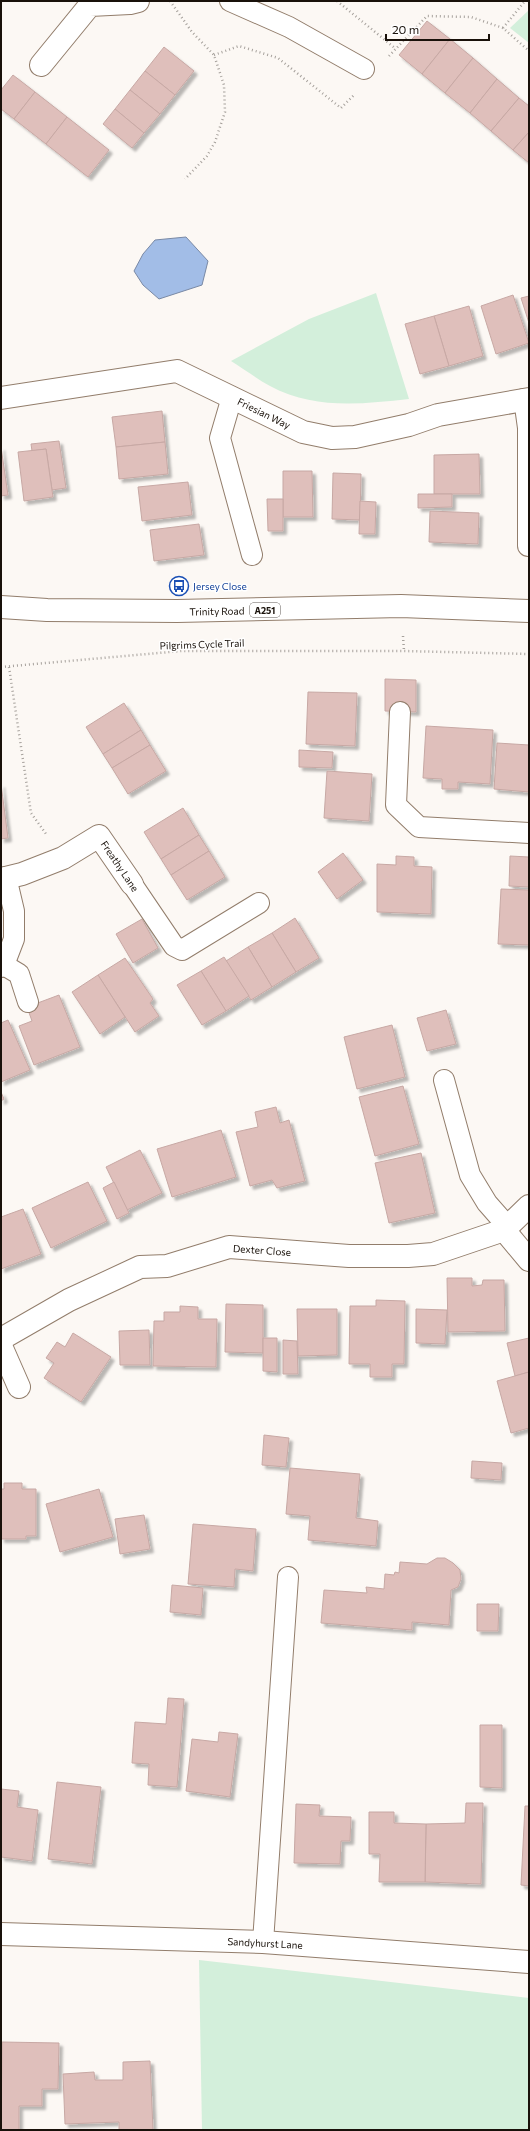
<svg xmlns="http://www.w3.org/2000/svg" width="530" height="2131" viewBox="0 0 530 2131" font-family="Commissioner,sans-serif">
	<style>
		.green { fill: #d3efdb }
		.water { fill: #a2bde7; stroke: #7989a5 }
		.building { fill: #dfbfbb; stroke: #c7a8a4; filter: url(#shadow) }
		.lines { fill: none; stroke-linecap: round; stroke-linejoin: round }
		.lane-casing { stroke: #927d6b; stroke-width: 22 }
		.street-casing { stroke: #927d6b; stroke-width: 24 }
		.secondary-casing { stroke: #927d6b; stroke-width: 24 }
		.primary-casing { stroke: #927d6b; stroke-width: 24 }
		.path { stroke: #a6a19c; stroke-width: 2.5; stroke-dasharray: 1 3; stroke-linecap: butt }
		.lane { stroke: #fff; stroke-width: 20 }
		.street { stroke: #fff; stroke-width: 22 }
		.secondary { stroke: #fff; stroke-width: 22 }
		.primary { stroke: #fff; stroke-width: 22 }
		.labels { text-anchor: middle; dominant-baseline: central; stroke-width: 3; stroke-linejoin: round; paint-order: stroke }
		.shield { fill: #fff; stroke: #5e5854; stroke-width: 1 }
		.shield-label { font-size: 9px; font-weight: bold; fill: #19110a }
		.street-label { font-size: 10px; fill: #19110a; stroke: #fff }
		.transit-label { font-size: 10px; fill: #164399; stroke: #fff; text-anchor: start }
	</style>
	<defs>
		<filter id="shadow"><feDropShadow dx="3.5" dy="3.5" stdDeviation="1" flood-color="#0004"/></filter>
	</defs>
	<rect width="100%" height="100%" fill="#fcf8f4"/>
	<g class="green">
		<polygon points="529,10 529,43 510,28"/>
		<path d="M376,293L409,399C361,404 315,410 270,386C257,379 244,369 231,361L309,319Z"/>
		<polygon points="199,1960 529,1998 529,2130 202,2130"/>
	</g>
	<polygon class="water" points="186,237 208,261 202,285 159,299 143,285 134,271 143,254 155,240"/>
	<g class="building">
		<polygon points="427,21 450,39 422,74 399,55"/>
		<polygon points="450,39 473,58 445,93 422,74"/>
		<polygon points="164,47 194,71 175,95 145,71"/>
		<polygon points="473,58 497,79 470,113 445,93"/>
		<polygon points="145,71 175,95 160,114 130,90"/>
		<polygon points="13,75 35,92 14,119 1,109 1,90"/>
		<polygon points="497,79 519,98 491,131 470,113"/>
		<polygon points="130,90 160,114 144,133 115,109"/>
		<polygon points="35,92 67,117 46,144 14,119"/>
		<polygon points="519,98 529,106 529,132 513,150 491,131"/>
		<polygon points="115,109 144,133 132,148 103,124"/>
		<polygon points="67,117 109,150 88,177 46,144"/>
		<polygon points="529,132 529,163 513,150"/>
		<polygon points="513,295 529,343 496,354 481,306"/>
		<polygon points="529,296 529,323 521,298"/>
		<polygon points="469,306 483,356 449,366 434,316"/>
		<polygon points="434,316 449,366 420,374 405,324"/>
		<polygon points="162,411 165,442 116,447 112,417"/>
		<polygon points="59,441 66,488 52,490 46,449 32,451 31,444"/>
		<polygon points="165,442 168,474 119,479 116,447"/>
		<polygon points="1,447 8,495 1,496"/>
		<polygon points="46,449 53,497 24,501 18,452"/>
		<polygon points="479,454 480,494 434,494 434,455"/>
		<polygon points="283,471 312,471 313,517 283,517"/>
		<polygon points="333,473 361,474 360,520 332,519"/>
		<polygon points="188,482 192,515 142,521 138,487"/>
		<polygon points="418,494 452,494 452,507 418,508"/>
		<polygon points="267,499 283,499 283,531 268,531"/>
		<polygon points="360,501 376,502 375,534 359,534"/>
		<polygon points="430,511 479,513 478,544 429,542"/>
		<polygon points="199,524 204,555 154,561 150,530"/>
		<polygon points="385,679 416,680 416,712 385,711"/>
		<polygon points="308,692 357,693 355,746 306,744"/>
		<polygon points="124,703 141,730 103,754 86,727"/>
		<polygon points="426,726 493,730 490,784 458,782 458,789 442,789 442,779 423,778"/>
		<polygon points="141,730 150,745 112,768 103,754"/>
		<polygon points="497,743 529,745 529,792 494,789"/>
		<polygon points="150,745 166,771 128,794 112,768"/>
		<polygon points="299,750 333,752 332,768 299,767"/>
		<polygon points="327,771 372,774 369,821 324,818"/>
		<polygon points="1,784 8,838 1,839"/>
		<polygon points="183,808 199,835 161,859 144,832"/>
		<polygon points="199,835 209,851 171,875 161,859"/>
		<polygon points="209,851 225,877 187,900 171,875"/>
		<polygon points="343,853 363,880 337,899 318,872"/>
		<polygon points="396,856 414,857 414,866 432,867 431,914 377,912 377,864 396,865"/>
		<polygon points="510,856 529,857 529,887 509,886"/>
		<polygon points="501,889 529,890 529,945 498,944"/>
		<polygon points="295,918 319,958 296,972 272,933"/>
		<polygon points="142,919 158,948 133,963 116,934"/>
		<polygon points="272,933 296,972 272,987 248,947"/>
		<polygon points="248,947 272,987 251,1000 226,961"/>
		<polygon points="224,957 249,996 226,1011 201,971"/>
		<polygon points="125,958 153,999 150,1003 159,1016 135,1032 98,975"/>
		<polygon points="201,971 226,1011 202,1025 177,985"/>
		<polygon points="98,975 125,1017 100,1034 72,992"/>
		<polygon points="59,995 80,1047 34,1065 19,1026 32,1021 27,1007"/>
		<polygon points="446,1010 456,1044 427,1051 417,1018"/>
		<polygon points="8,1020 30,1070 1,1082 1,1023"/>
		<polygon points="392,1025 405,1077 357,1089 344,1037"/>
		<polygon points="403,1086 419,1144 375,1156 359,1097"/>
		<polygon points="1,1092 4,1099 1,1101"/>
		<polygon points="276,1107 280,1123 289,1120 305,1181 277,1188 272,1180 250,1186 236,1132 258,1127 255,1112"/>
		<polygon points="221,1130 236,1177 172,1197 157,1149"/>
		<polygon points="140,1150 162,1193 127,1210 106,1167"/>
		<polygon points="421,1153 435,1213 389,1223 375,1163"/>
		<polygon points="88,1182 107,1221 51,1248 32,1208"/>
		<polygon points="114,1182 129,1213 117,1219 103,1188"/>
		<polygon points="23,1209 41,1254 1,1269 1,1217"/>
		<polygon points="447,1278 472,1278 472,1286 482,1285 483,1280 504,1280 505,1331 448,1332"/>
		<polygon points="376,1300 405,1301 404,1364 392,1364 392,1377 370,1377 370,1364 349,1364 350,1306 376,1306"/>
		<polygon points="226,1304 263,1305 263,1353 225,1352"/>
		<polygon points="180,1306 198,1307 198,1319 217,1319 216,1367 153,1366 154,1321 164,1321 164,1312 180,1312"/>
		<polygon points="297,1309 337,1309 337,1355 298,1356"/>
		<polygon points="416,1309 447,1310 445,1344 416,1343"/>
		<polygon points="149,1330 150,1365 120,1365 119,1331"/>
		<polygon points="73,1333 111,1357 81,1402 44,1378 54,1363 46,1358 57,1342 65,1347"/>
		<polygon points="263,1338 277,1338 277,1372 263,1371"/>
		<polygon points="529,1338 529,1372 515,1376 507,1343"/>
		<polygon points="283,1340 297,1341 298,1374 283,1374"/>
		<polygon points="529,1372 529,1428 511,1433 497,1381"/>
		<polygon points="264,1435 289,1438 286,1467 262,1465"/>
		<polygon points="472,1461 502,1463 501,1480 471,1478"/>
		<polygon points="290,1468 360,1474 356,1518 378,1521 376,1546 308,1540 310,1516 286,1514"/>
		<polygon points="4,1483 22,1483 22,1489 36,1489 36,1536 26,1536 26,1539 1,1539 1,1489 4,1489"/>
		<polygon points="99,1489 113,1537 60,1552 46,1504"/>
		<polygon points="144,1515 150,1549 120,1554 115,1519"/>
		<polygon points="193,1524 256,1529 253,1571 235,1569 234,1587 188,1584"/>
		<polygon points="437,1558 445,1558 453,1563 460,1570 461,1579 458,1587 451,1590 449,1625 412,1622 412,1630 321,1623 324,1590 367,1593 366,1587 384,1589 385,1574 394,1575 395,1572 399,1573 400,1562 427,1564"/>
		<polygon points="172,1585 203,1588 201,1615 170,1612"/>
		<polygon points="477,1604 499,1604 498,1631 477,1631"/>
		<polygon points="168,1698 184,1699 177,1787 148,1785 149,1764 132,1763 135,1722 166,1724"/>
		<polygon points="480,1725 502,1725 502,1788 480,1787"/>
		<polygon points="219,1732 238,1734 230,1797 186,1791 192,1739 218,1742"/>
		<polygon points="57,1782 101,1787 92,1864 48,1859"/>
		<polygon points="1,1789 19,1791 17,1807 38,1810 32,1861 1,1857"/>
		<polygon points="466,1803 483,1803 481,1884 425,1882 426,1824 465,1823"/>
		<polygon points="296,1804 320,1805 319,1816 351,1817 350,1841 341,1841 340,1864 294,1863"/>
		<polygon points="525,1806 529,1806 529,1886 521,1885"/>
		<polygon points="369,1812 394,1812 394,1823 426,1824 425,1882 379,1882 380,1854 369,1854"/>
		<polygon points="2,2042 59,2043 58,2089 42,2089 42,2106 19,2106 19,2130 1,2130"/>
		<polygon points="150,2061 153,2130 119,2130 119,2122 65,2124 63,2074 94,2072 95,2080 123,2080 123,2062"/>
	</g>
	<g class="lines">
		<defs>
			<g id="lane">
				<polyline points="230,1 289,27 364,69"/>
				<polyline points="232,397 220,438 252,555"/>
				<polyline points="524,399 528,428 528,546"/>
				<polyline points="400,712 396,805 419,827 529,833"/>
				<polyline points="132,884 174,946 182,950 259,903"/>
				<polyline points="4,965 19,974 28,1002"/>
				<polyline points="1,967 4,965 14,939 14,911 6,877"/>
				<polyline points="444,1080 470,1175 487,1203 508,1227"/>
				<polyline points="263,1942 288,1577"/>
			</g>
			<g id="street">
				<polyline points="41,65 90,5 130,3 138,1"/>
				<polyline points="1,398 177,371 303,432 332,438 355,437 409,425 438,415 529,399"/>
				<polyline points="1,879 22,874 63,858 99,836 132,884"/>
				<polyline points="504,1230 529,1260"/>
				<polyline points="1,1339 69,1300 140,1267 167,1266 229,1247 349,1256 408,1256 433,1254 504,1230 529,1206"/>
				<polyline points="1,1346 19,1387"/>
			</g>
			<polyline id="secondary" points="1,1934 263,1942 529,1962"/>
			<polyline id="primary" points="1,607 47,610 177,611 401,606 529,611"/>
		</defs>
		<use href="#lane" class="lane-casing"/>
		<use href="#street" class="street-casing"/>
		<use href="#secondary" class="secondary-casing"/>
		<use href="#primary" class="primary-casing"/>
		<g class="path">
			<polyline points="170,1 192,32 214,55 224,85 225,112 215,142 207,156 185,179"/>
			<polyline points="337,1 396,49"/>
			<polyline points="503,28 525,1"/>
			<polyline points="214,55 239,46 278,58 341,108 354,95"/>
			<polyline points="389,56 427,16 471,17 503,28 529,51"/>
			<polyline points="403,636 404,651"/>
			<polyline points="1,667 181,651 404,651 529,654"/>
			<polyline points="9,667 31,813 46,834"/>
		</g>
		<use href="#lane" class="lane"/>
		<use href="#street" class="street"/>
		<use href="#secondary" class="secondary"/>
		<use href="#primary" class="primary"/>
	</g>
	<defs>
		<symbol id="bus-ring" viewBox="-11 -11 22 22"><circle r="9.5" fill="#fff" stroke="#1a4fb4" stroke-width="1.5"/><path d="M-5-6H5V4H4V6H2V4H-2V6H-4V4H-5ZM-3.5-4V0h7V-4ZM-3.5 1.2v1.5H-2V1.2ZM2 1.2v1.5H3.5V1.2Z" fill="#1a4fb4"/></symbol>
	</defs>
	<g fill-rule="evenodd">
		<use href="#bus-ring" x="168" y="575" width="22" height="22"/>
	</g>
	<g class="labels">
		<rect class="shield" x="250" y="603" width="30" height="14" rx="3"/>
		<g class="shield-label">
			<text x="265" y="610">A251</text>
		</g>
		<g class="street-label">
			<text transform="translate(264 413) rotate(26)">Friesian Way</text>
			<text transform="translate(217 611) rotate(-1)">Trinity Road</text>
			<text transform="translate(202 644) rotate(-2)">Pilgrims Cycle Trail</text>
			<text transform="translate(120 866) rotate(56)">Freathy Lane</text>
			<text transform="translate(262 1250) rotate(4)">Dexter Close</text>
			<text transform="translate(265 1943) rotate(3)">Sandyhurst Lane</text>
		</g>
		<g class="transit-label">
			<text x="193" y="586">Jersey Close</text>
		</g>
	</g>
	<rect width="530" height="2131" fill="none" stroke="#19110a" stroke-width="4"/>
	<path d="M386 34v6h103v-6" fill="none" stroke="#19110a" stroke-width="2"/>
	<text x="392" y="34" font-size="12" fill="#19110a" stroke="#ffffff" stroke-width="3" paint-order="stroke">20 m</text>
</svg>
